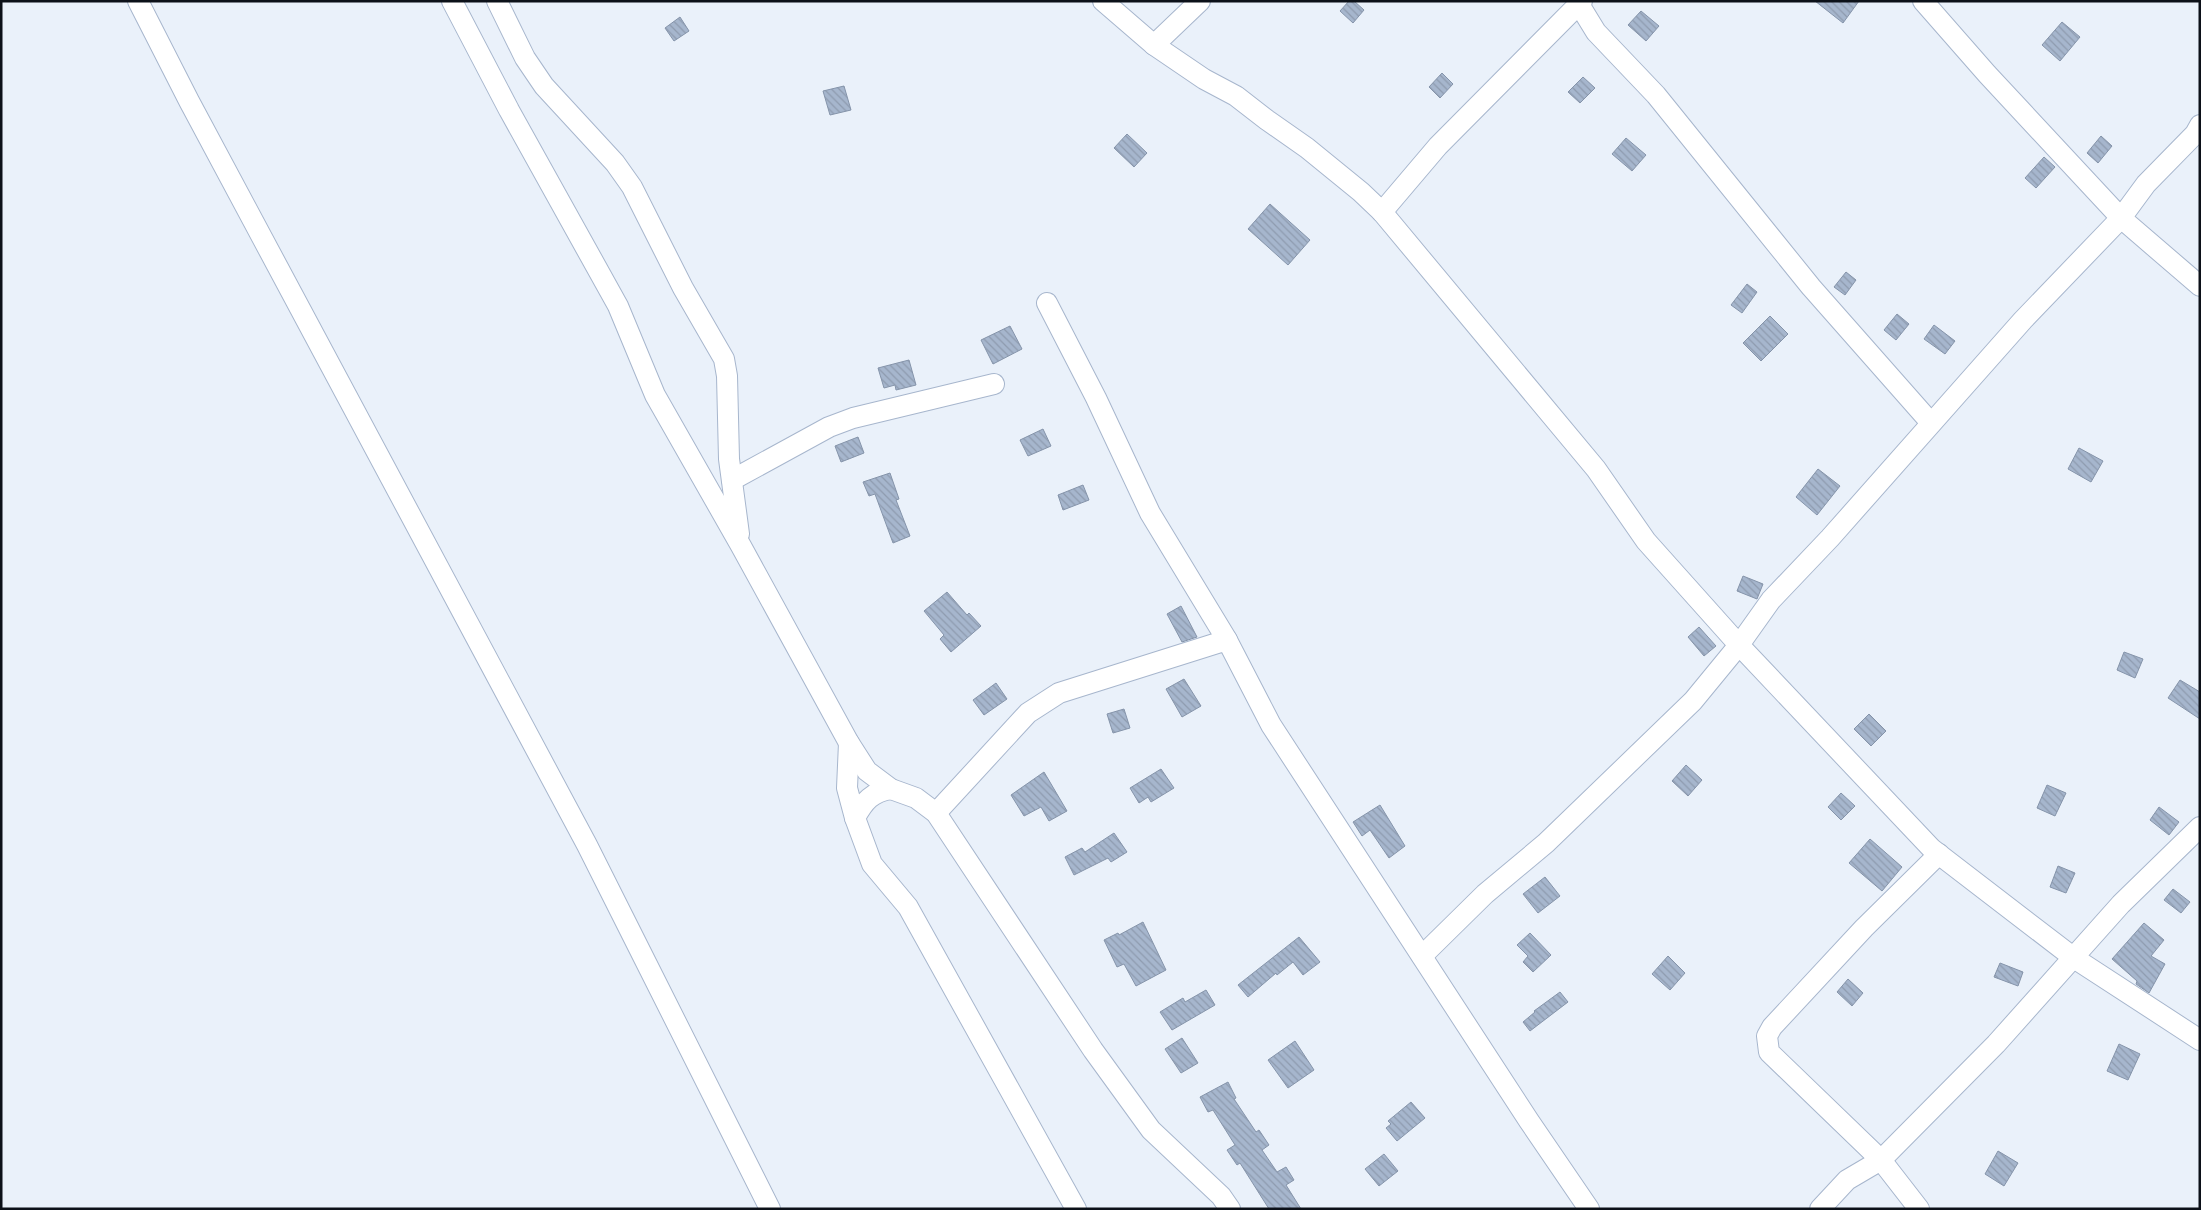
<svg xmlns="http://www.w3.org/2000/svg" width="2201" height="1210" viewBox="0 0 2201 1210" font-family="'Varela Round',sans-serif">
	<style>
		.building { fill: url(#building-back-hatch); stroke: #8594aa }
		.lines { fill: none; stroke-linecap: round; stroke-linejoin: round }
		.minor-casing { stroke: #a7b6cd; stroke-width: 22 }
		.minor { stroke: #fff; stroke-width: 20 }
	</style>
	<defs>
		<pattern id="building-back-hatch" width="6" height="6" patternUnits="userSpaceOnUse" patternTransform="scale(1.25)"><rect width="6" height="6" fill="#a6b6cd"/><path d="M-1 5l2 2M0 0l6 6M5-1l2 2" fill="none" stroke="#8e9baf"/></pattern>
	</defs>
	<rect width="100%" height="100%" fill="#eaf1fa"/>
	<g class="building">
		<polygon points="1349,1 1354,1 1364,10 1353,23 1340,11"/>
		<polygon points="1815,1 1859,1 1843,23"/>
		<polygon points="1641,11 1659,26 1646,41 1628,25"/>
		<polygon points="680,17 689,31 674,41 665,28"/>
		<polygon points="2062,22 2080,37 2060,61 2042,45"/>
		<polygon points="1442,73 1453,84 1440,98 1429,87"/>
		<polygon points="1583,77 1595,88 1580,103 1568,92"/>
		<polygon points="844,86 851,110 830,115 823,91"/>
		<polygon points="1127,134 1147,153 1134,167 1114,148"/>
		<polygon points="2101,136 2112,146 2098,163 2087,153"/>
		<polygon points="1626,138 1646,155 1632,171 1612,154"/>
		<polygon points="2044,157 2055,167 2036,188 2025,178"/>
		<polygon points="1270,204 1310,240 1288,265 1248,229"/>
		<polygon points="1846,272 1856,280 1845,295 1834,287"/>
		<polygon points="1747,284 1757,292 1742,313 1731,305"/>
		<polygon points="1897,314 1909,324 1896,340 1884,330"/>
		<polygon points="1770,316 1788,334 1761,361 1743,343"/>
		<polygon points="1934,325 1955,341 1945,354 1924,339"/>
		<polygon points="1010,326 1022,349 993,364 981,340"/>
		<polygon points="909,360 916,385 896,390 895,385 884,388 878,368"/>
		<polygon points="1043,429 1051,446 1028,456 1020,440"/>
		<polygon points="858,437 864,453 841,462 835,446"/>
		<polygon points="2079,448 2103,461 2091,482 2068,469"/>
		<polygon points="1818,469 1840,486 1817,515 1796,497"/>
		<polygon points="890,473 899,499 896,500 910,536 893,543 875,494 869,496 863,482"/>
		<polygon points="1083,485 1089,500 1063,510 1058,495"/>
		<polygon points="1743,576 1763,584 1757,599 1737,591"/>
		<polygon points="947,592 967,615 969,613 981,626 951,652 940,639 944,635 924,611"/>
		<polygon points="1181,606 1197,637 1182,642 1167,614"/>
		<polygon points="1699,627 1716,646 1704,656 1688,637"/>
		<polygon points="2124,652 2143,659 2135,678 2117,670"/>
		<polygon points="1184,679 1201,706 1182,717 1166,689"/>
		<polygon points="2180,680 2200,692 2200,719 2168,698"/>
		<polygon points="996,683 1007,699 984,715 973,700"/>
		<polygon points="1124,709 1130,728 1113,733 1107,714"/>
		<polygon points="1869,714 1886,731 1871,746 1854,729"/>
		<polygon points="1686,765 1702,780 1688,796 1672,781"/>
		<polygon points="1161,769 1174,788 1151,802 1148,797 1139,803 1130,788"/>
		<polygon points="1044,772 1067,811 1049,821 1041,807 1024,816 1011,795"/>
		<polygon points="2047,785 2066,793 2055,816 2037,808"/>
		<polygon points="1841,793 1855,806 1841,820 1828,807"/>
		<polygon points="1380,805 1405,846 1389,858 1370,830 1362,836 1353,822"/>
		<polygon points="2159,807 2179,822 2169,835 2150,820"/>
		<polygon points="1114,833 1127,852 1111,862 1108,858 1074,875 1065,857 1082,848 1085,852"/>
		<polygon points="1870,839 1902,867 1882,891 1849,863"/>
		<polygon points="2058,866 2075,873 2066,893 2050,887"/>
		<polygon points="1545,877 1560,896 1538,913 1523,894"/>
		<polygon points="2173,889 2190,902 2181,913 2164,900"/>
		<polygon points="1143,922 1166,970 1136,986 1124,964 1117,967 1104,940 1118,933 1119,935"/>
		<polygon points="2144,923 2164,940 2151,956 2165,964 2149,993 2136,984 2137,981 2112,959"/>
		<polygon points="1530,933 1551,955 1533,972 1523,962 1528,956 1517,945"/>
		<polygon points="1299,937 1320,962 1303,975 1293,962 1277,975 1276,973 1248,997 1238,985"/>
		<polygon points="1668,956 1685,973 1670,990 1652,974"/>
		<polygon points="2000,963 2023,972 2018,986 1994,977"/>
		<polygon points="1848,979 1863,993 1852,1006 1837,992"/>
		<polygon points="1206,990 1215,1005 1172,1030 1160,1012 1183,998 1185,1002"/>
		<polygon points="1560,992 1568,1002 1530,1031 1523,1022 1535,1012 1534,1011"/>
		<polygon points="1182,1038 1198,1063 1181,1073 1165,1049"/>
		<polygon points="1295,1041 1314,1070 1288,1088 1268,1060"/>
		<polygon points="2119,1044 2140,1054 2128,1080 2107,1071"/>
		<polygon points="1228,1082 1236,1098 1234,1099 1256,1132 1259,1130 1269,1145 1262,1150 1277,1172 1286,1167 1294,1180 1286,1185 1301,1209 1269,1209 1240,1163 1237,1165 1227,1150 1235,1145 1213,1110 1208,1112 1200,1097"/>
		<polygon points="1411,1102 1425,1118 1397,1141 1386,1128 1391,1124 1388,1121"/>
		<polygon points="1998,1151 2018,1163 2004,1186 1985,1174"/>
		<polygon points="1384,1154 1398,1171 1379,1186 1365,1169"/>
	</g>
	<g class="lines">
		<defs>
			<g id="minor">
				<polyline points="138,1 189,101 587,845 770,1209"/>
				<polyline points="452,1 509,110 618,306 655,395 741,546 849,743 867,771 891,789 916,798 936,813 1093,1050 1151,1130 1221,1196 1230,1209"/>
				<polyline points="497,1 525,58 544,86 615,163 632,187 683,288 724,359 727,376 729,459 739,534"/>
				<polyline points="1103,1 1154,45 1204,79 1236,96 1267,120 1307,148 1361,192 1382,212 1596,469 1646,541 1739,645 1932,849 2074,958 2200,1040"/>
				<polyline points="1577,1 1596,32 1656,95 1811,287 1931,423"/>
				<polyline points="1923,1 1987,74 2121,218 2200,286"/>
				<polyline points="1154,45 1200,1"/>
				<polyline points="1382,212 1438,146 1582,1"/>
				<polyline points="1047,303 1096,398 1150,513 1227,640"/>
				<polyline points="732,480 829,427 853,418 994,384"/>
				<polyline points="849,743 847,788 855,818 872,864 908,907 1076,1209"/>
				<polyline points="936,813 1028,713 1059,693 1227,640 1271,725 1529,1121 1589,1209"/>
				<path d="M855,818C864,801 872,792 891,789"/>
				<polyline points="1422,956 1485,894 1546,843 1693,701 1739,645 1771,600 1830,538 2023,320 2121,218 2146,184 2195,134 2200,125"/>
				<polyline points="1820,1209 1847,1180 1881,1160 1996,1044 2121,904 2200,827"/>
				<polyline points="1919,1209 1881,1160 1769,1052 1767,1036 1772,1027 1864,928 1939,854"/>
			</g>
		</defs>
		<use href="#minor" class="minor-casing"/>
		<use href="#minor" class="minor"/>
	</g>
	<rect width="2201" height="1210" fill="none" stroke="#0c1119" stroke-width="5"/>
</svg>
